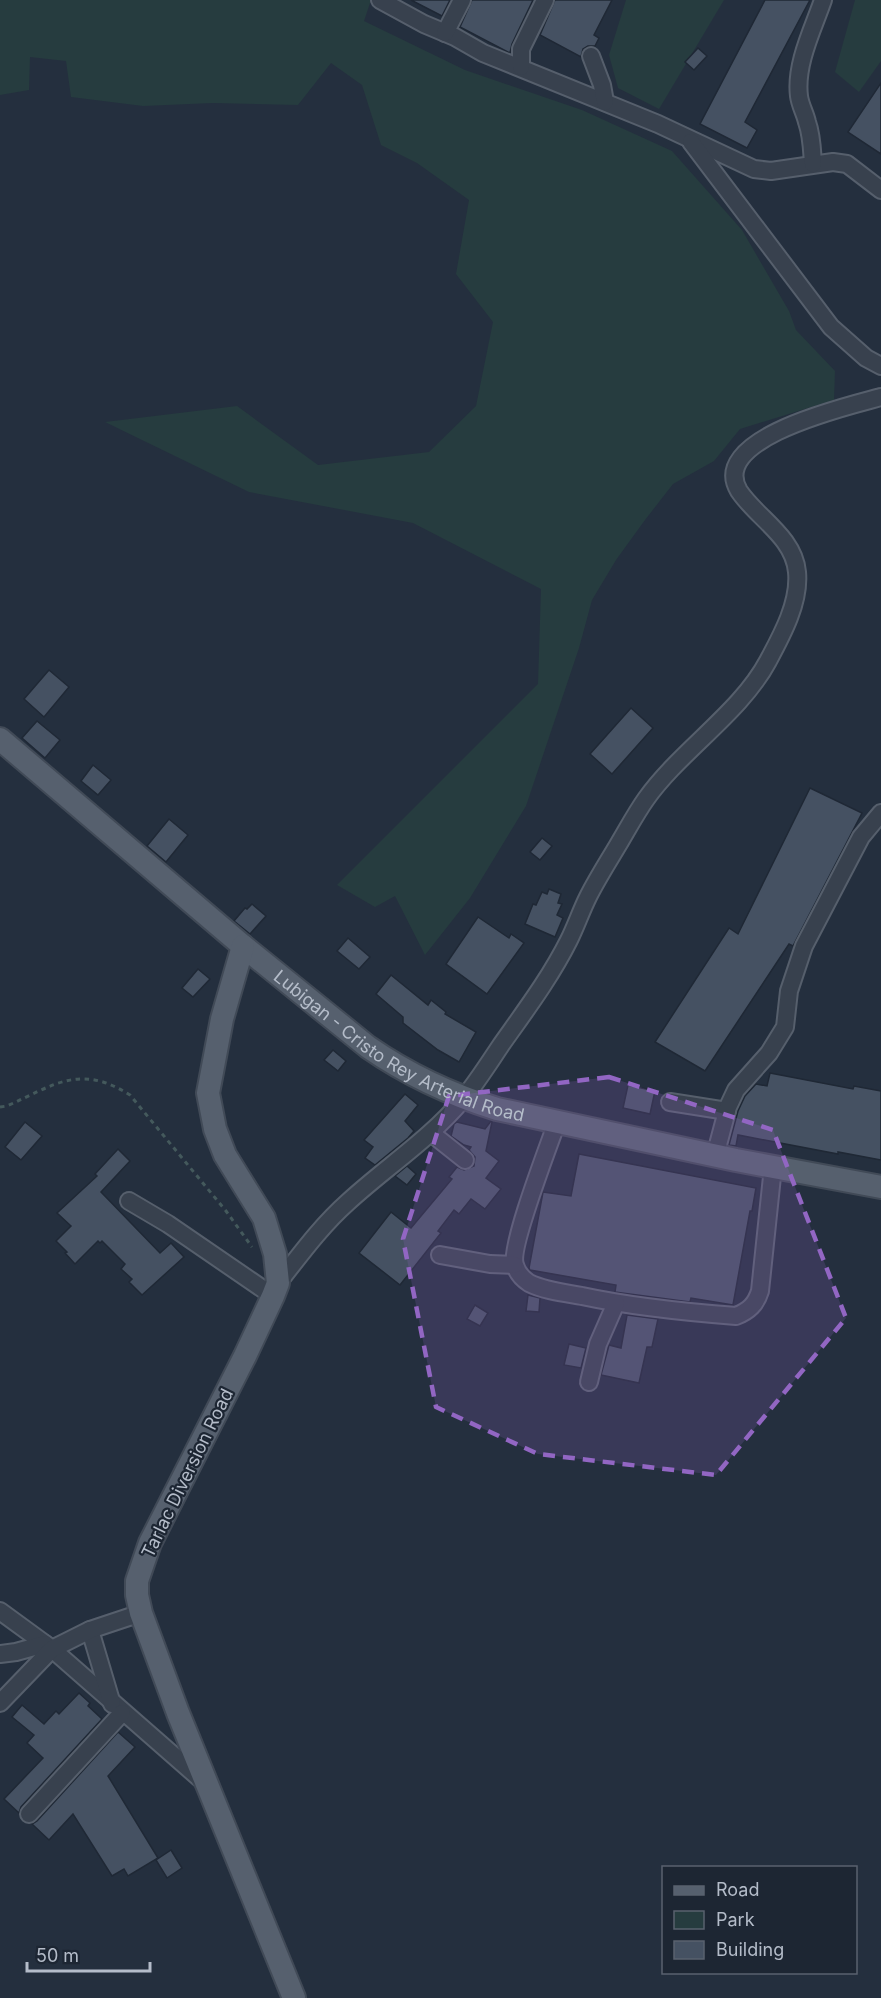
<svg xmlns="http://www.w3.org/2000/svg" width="881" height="1998" viewBox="0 0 881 1998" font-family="Inter,sans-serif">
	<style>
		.green { fill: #263c3f }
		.building { fill: #455162; stroke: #1f2835; stroke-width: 1.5 }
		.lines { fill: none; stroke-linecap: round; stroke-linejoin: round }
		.minor-casing { stroke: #565f6c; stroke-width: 20 }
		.major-casing { stroke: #414a57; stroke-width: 26 }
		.path { stroke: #44595c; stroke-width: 3; stroke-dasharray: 4.5 4.5; stroke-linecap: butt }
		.minor { stroke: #38414e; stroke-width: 16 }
		.major { stroke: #56606e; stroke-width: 22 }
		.marked { fill: #9266c3; fill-opacity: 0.2; stroke: #9266c3; stroke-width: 4.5; stroke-dasharray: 12 8; stroke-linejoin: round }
		.labels { text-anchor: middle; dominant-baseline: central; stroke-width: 4.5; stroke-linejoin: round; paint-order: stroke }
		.street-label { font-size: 18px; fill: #b4bcc9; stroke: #1d2633 }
	</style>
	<rect width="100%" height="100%" fill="#242f3e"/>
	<g class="green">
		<polygon points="0,0 371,0 364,21 465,70 582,110 672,151 742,230 789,311 796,330 835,371 834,400 740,429 714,461 673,484 645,520 616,560 592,600 579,648 526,806 470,898 425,955 395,896 375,907 337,885 538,684 541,589 413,523 249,492 105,422 237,406 318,465 429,452 476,406 493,322 456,274 469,200 417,163 381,145 362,85 331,63 298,105 213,103 143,106 71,97 66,61 30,57 29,90 0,95"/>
		<polygon points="626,0 724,0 659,109 618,88 609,55"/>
		<polygon points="855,0 881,0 881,61 859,92 835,72"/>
	</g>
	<g class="building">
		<polygon points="411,0 450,0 442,16"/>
		<polygon points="472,0 533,0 512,44 510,53 460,27"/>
		<polygon points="555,0 612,0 594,35 599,38 595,46 588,46 583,49 581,57 540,35"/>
		<polygon points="765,0 810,0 745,122 757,130 747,148 700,124"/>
		<polygon points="698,48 707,56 694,70 685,62"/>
		<polygon points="881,83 881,154 848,132"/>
		<polygon points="49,670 69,687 44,717 24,699"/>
		<polygon points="631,708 653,728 612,774 590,754"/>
		<polygon points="37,721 60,740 45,758 22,738"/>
		<polygon points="93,765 111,780 98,795 81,781"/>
		<polygon points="810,788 862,813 793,946 789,944 705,1071 655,1042 729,928 738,934"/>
		<polygon points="169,819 188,835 166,862 147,846"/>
		<polygon points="542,838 552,846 540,860 530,852"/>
		<polygon points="549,889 561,894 558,903 562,904 557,915 563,918 555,937 525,924 533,904 536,905 542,892 547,894"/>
		<polygon points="252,904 266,916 250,934 234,921 245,908 247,909"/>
		<polygon points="478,917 509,938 511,934 524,943 487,994 446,964"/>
		<polygon points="348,938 370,957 359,969 337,951"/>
		<polygon points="198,969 210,979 193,997 182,988"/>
		<polygon points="391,975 428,1005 431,1000 446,1012 445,1014 476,1032 459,1062 438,1050 403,1023 403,1017 376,994"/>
		<polygon points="333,1050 346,1061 338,1071 324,1060"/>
		<polygon points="770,1073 853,1089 854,1086 881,1091 881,1160 838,1152 838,1154 738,1135 736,1146 729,1145 738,1111 745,1096 756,1084 767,1086"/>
		<polygon points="628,1085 655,1091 650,1114 623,1108"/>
		<polygon points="405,1094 418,1105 405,1121 414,1131 408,1138 375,1165 365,1158 373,1147 364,1140"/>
		<polygon points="491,1121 492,1122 486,1151 499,1161 486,1178 501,1189 485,1209 471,1199 459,1214 454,1210 438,1231 441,1233 400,1285 359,1253 391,1212 411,1228 452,1179 449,1177 457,1167 464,1170 474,1166 475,1157 469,1150 471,1147 464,1145 451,1136 454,1124 457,1122 485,1129"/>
		<polygon points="25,1122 42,1136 21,1160 5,1147"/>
		<polygon points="118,1149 130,1161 101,1192 160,1253 171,1243 184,1257 142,1295 129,1282 132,1279 121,1269 125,1264 102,1241 100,1243 98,1241 75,1264 65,1253 67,1252 56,1241 71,1226 57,1213 97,1176 95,1174"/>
		<polygon points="579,1154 756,1188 752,1211 750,1211 733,1305 691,1298 690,1302 622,1293 615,1292 616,1285 530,1270 529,1268 543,1192 571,1196"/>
		<polygon points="407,1166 416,1174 407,1185 395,1176"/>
		<polygon points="528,1295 540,1298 539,1312 526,1311"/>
		<polygon points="475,1305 488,1313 480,1326 467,1319"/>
		<polygon points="627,1315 658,1319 652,1347 647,1347 639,1383 601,1375 609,1345 621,1348"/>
		<polygon points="569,1344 586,1348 581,1368 564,1365"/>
		<polygon points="79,1693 90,1703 88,1706 102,1719 21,1807 19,1813 4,1799 43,1758 27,1743 34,1735 12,1717 22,1705 44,1724 56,1711 59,1714"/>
		<polygon points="118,1732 135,1747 108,1776 158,1858 128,1876 124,1869 112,1876 73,1814 49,1840 32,1824 37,1821"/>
		<polygon points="171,1850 182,1868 167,1878 156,1860"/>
	</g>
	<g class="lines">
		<defs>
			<g id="minor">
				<polyline points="380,0 424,24 455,37 483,53 658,124 754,169 771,171 833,162 847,164 881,190"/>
				<polyline points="445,33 462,0"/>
				<polyline points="591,56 602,85 605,102"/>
				<polyline points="521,67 521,49 545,0"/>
				<polyline points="691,142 831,327 866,358 881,366"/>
				<path d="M813,164C812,150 812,136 807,122C805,113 800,105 799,96C795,64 813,29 823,0"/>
				<polyline points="670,1102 727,1111"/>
				<path d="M557,1122C549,1145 509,1248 515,1265C517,1272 523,1279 529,1283C545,1291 565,1293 582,1296C633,1307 684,1312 736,1316C749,1311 756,1304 760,1291L773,1167"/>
				<polyline points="431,1133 465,1160"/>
				<polyline points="715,1156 728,1107 736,1090 769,1053 785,1027 789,991 804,946 861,837 881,813"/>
				<polyline points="129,1201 168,1224 273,1296"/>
				<polyline points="440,1255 490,1264 514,1265"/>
				<path d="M278,1283C300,1255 321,1226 348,1202C386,1167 430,1139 463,1099C477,1082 489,1063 501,1045C525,1011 550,978 569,940C576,926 581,911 588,897C597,879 608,862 618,845C627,830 636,813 646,799C680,751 741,712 768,661C782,635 800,602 797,572C794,537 757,518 739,491C707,438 849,406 881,397"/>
				<polyline points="589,1382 598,1344 616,1303"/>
				<polyline points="0,1611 52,1649 205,1783"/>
				<polyline points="90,1630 112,1704"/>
				<polyline points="0,1654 16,1652 45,1644"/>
				<polyline points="0,1703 52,1649 90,1630 141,1613"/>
				<polyline points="29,1814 122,1713"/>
			</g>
			<g id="major">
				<path id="s1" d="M0,739L243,946L368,1047C407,1074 452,1095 497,1109L736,1160L881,1187"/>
				<polyline points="243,946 222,1019 208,1093 215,1129 225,1155 264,1218 275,1254 278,1283 273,1296 245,1356 150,1543 137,1581 137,1595 141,1613 178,1713 294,1998"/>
			</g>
		</defs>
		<use href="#minor" class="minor-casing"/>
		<use href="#major" class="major-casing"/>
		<path class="path" d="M0,1107L7,1106C54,1085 80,1063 130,1095L226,1211L252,1247"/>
		<use href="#minor" class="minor"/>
		<use href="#major" class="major"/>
	</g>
	<path class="marked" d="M609,1077L773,1130L846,1318L716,1475L538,1454L436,1407L403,1239L449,1096Z"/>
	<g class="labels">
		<g class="street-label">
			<text stroke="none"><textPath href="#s1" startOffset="507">Lubigan - Cristo Rey Arterial Road</textPath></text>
			<text transform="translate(187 1473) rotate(-64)">Tarlac Diversion Road</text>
		</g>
	</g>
	<rect x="662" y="1866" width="195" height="108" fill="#1d2633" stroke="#59626f" stroke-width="1.5"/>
	<rect x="674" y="1886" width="30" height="9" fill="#56606e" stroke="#59626f" stroke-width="1.5"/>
	<text x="716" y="1896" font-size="18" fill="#b4bcc9">Road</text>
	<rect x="674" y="1911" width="30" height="18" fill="#263c3f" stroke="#59626f" stroke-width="1.5"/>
	<text x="716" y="1926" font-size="18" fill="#b4bcc9">Park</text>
	<rect x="674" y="1941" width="30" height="18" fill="#455162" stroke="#59626f" stroke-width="1.5"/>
	<text x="716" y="1956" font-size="18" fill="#b4bcc9">Building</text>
	<path d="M27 1962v9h123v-9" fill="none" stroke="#b4bcc9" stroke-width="3"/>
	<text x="36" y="1962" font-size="18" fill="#b4bcc9" stroke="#1d2633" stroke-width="4.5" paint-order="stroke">50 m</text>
</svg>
